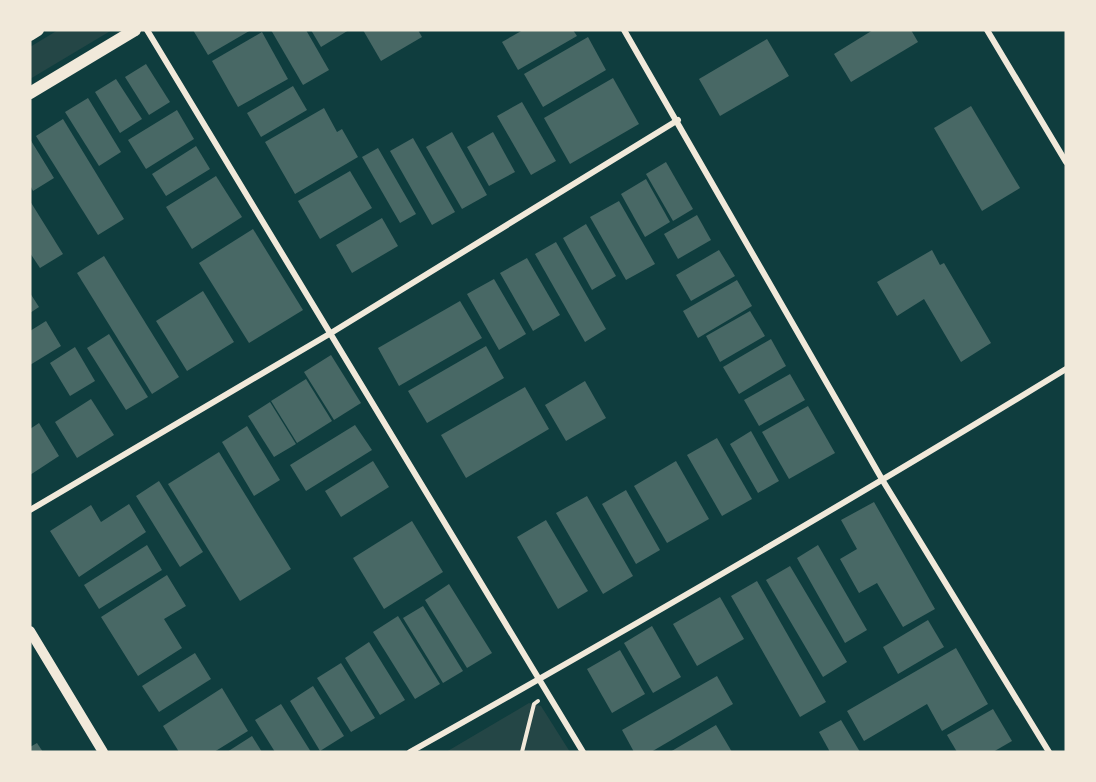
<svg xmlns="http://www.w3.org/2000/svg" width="1096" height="782" viewBox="0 0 1096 782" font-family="'DM Sans',sans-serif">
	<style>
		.green { fill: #244646 }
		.building { fill: #486865 }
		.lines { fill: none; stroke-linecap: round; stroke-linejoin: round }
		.path { stroke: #f1e9da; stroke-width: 4 }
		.minor { stroke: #f1e9da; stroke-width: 6 }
		.tertiary { stroke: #f1e9da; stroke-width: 10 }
		.secondary { stroke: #f1e9da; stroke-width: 12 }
	</style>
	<rect width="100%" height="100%" fill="#0f3d3e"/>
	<g class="green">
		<polygon points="58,30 112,30 30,79 30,47"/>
		<polygon points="529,703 541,706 570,752 446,752"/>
	</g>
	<g class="building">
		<polygon points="193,30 251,30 208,55"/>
		<polygon points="271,30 306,30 329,70 303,85"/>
		<polygon points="311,30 349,30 321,47"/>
		<polygon points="363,30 418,30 422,37 381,61"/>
		<polygon points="523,30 573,30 577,36 518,70 502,42"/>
		<polygon points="873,30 911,30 918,42 851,82 834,54"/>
		<polygon points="262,32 288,79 238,107 212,61"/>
		<polygon points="588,37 606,70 543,107 524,74"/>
		<polygon points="767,39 789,76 720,116 699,79"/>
		<polygon points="146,64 170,102 149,115 125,77"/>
		<polygon points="613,78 639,124 570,164 544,118"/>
		<polygon points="116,79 142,119 120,133 95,92"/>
		<polygon points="293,86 307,110 261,137 247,113"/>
		<polygon points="88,98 121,152 99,166 65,112"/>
		<polygon points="522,102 556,161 531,175 497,116"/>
		<polygon points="971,106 1020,188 982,211 934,128"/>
		<polygon points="324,108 337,132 342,129 358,157 295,194 265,142"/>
		<polygon points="177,110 194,139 146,169 128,140"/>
		<polygon points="63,119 124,219 98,235 36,136"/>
		<polygon points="452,132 487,195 462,209 426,147"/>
		<polygon points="493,132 515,172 489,186 467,147"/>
		<polygon points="413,138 455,212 432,225 390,151"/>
		<polygon points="30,139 54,178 33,191 30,185"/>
		<polygon points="196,146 210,169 166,196 152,174"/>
		<polygon points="378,148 416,214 400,223 362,157"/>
		<polygon points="666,162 693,209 673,221 646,174"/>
		<polygon points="350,171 372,208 320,239 298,201"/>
		<polygon points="216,176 242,217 192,249 166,207"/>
		<polygon points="646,179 670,222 645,237 621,194"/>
		<polygon points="30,201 63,254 40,268 30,253"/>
		<polygon points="619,201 655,264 626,280 590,217"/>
		<polygon points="697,215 711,240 678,259 664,234"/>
		<polygon points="382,218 398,246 352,273 336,245"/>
		<polygon points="586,224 616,276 592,290 563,238"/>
		<polygon points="253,229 303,310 249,343 199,263"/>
		<polygon points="556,242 606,329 585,342 535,254"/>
		<polygon points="719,250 735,276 691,301 676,275"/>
		<polygon points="932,250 940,265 944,263 991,343 961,362 924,299 897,316 877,282"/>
		<polygon points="104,256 179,377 152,394 77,273"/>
		<polygon points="527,258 560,315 533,331 500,273"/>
		<polygon points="494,279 526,334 499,350 467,294"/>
		<polygon points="737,280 752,306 698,338 683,311"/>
		<polygon points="203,291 234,342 187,371 156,321"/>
		<polygon points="30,293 39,307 30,313"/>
		<polygon points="460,301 482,338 399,386 378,348"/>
		<polygon points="750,311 765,336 720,362 706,336"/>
		<polygon points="46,321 61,346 30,365 30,331"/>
		<polygon points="109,334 148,397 126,410 87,348"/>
		<polygon points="771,339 786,366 739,394 723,367"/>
		<polygon points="486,346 504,378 427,423 408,391"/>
		<polygon points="75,347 95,381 70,396 50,363"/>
		<polygon points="331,355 361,403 334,420 304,372"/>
		<polygon points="790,374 805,400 759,426 744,400"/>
		<polygon points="306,379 332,421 297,443 271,401"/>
		<polygon points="585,381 606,418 566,441 545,405"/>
		<polygon points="525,387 549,429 466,478 441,435"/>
		<polygon points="91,399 114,435 77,458 55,422"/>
		<polygon points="270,402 296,444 274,457 248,416"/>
		<polygon points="808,406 835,453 789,479 762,432"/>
		<polygon points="39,423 59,456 30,475 30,429"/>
		<polygon points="355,425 372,450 306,491 290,465"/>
		<polygon points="247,426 280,480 254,496 222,442"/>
		<polygon points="751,431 779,481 758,493 730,444"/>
		<polygon points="717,438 752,499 722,516 687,455"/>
		<polygon points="219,452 291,569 240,601 168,484"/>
		<polygon points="373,461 389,487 341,517 325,491"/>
		<polygon points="676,461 709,519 667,543 634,486"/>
		<polygon points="159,481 203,552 180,567 136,496"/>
		<polygon points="626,490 660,550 636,564 602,504"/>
		<polygon points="587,496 633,576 603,594 556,513"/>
		<polygon points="874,502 935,609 903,627 877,583 859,593 840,559 857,549 841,520"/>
		<polygon points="129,504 146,532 79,577 50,531 91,505 101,522"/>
		<polygon points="546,520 588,591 558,609 517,537"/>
		<polygon points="412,521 443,572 384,609 353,558"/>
		<polygon points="147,545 162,570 99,609 84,585"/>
		<polygon points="818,545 867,630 845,643 797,558"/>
		<polygon points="790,566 847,662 823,677 766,580"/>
		<polygon points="167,575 186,606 164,619 182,648 138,676 101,617"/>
		<polygon points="757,581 826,702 800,717 731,596"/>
		<polygon points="449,584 492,653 467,668 425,600"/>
		<polygon points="720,597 744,639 697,666 673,624"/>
		<polygon points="423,606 463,671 443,683 403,618"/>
		<polygon points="398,616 440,684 415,699 373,632"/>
		<polygon points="928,620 944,647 898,674 883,647"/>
		<polygon points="652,626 681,677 653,693 624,643"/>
		<polygon points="369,642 405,700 380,715 345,658"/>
		<polygon points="956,648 988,704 942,731 927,704 864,741 847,711"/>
		<polygon points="620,650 645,694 612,713 587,669"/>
		<polygon points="195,653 211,679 159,712 142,686"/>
		<polygon points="341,663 375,718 351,732 317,678"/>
		<polygon points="717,676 733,704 651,752 634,752 622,730"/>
		<polygon points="313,686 344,736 320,751 290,701"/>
		<polygon points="222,688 248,731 214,752 179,752 163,726"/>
		<polygon points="281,704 311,752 275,752 255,720"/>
		<polygon points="993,709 1012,741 993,752 957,752 947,735"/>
		<polygon points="841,720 860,752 830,752 819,732"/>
		<polygon points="716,725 732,752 670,752"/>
		<polygon points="252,736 262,752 227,752"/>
		<polygon points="37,743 43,752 30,752 30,747"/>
	</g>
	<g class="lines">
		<polyline class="path" points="522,752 534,704 538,701"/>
		<g class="minor">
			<polyline points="147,30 583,752"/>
			<polyline points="624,30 883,481 1049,752"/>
			<polyline points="987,30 1066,162"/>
			<polyline points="30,510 331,333 678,120"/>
			<path d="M410,752C631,628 850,501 1066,369"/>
		</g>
		<polyline class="tertiary" points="30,631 103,752"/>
		<g class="secondary">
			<polyline points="30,35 38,30"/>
			<polyline points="30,93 135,30"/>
		</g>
	</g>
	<rect width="1096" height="782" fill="none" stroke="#f1e9da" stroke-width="63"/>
</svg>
